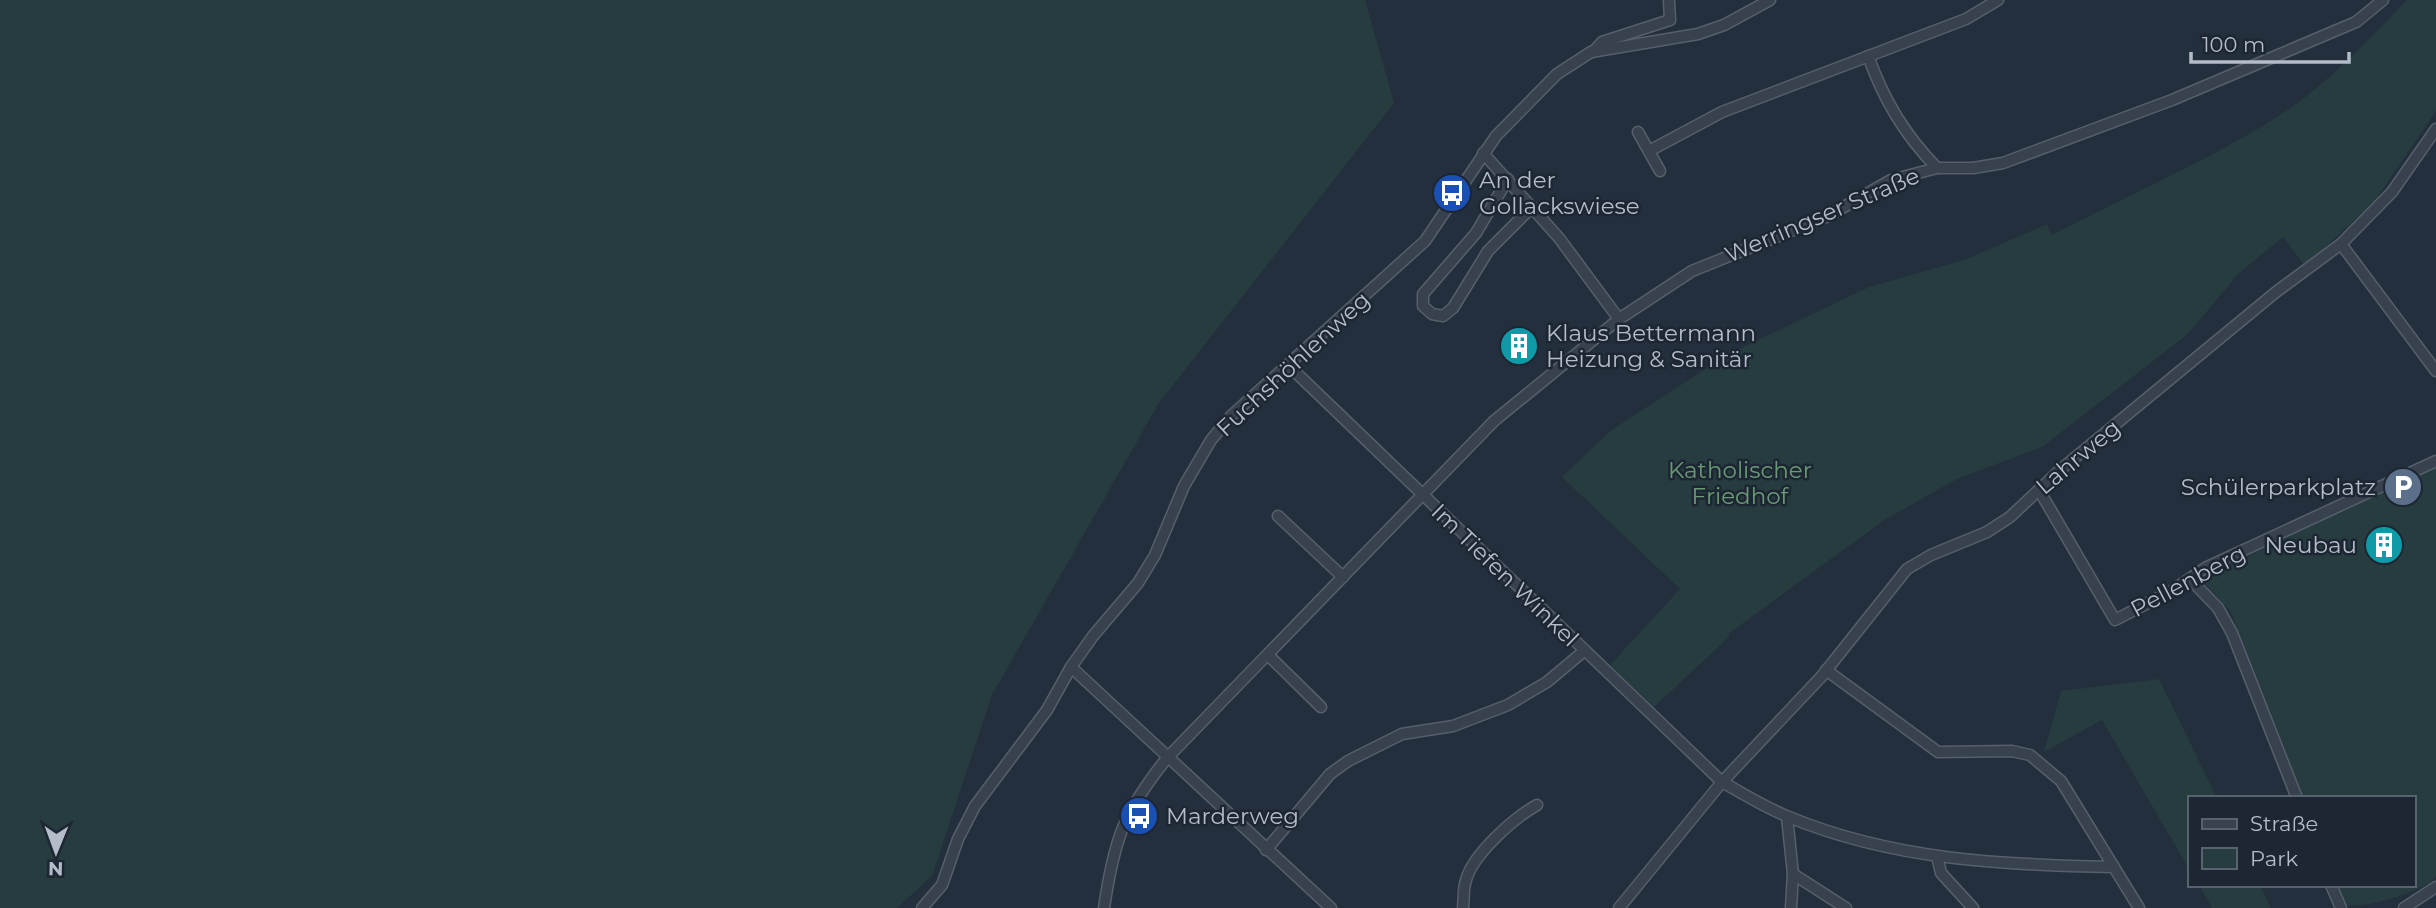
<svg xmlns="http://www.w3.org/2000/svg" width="2436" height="908" viewBox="0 0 2436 908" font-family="Montserrat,sans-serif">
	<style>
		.green { fill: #263c3f }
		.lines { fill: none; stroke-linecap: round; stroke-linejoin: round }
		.street-casing { stroke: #565f6c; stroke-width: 13 }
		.street { stroke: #38414e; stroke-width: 10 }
		.labels { text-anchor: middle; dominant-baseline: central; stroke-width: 5; stroke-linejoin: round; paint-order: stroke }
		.poi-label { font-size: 23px; fill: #b4bcc9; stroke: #1d2633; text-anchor: start }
		.street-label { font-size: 23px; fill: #b4bcc9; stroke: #1d2633 }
		.park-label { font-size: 23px; fill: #6b9a76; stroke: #1d2633 }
	</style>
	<rect width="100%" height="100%" fill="#242f3e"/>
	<g class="green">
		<polygon points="0,0 1365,0 1394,103 1159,403 992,695 932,876 897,908 0,908"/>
		<path d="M2407,0H2436V111L2374,202L2305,266L2283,237L2239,273L2188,334L2042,447L1957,479L1886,519L1728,634L1730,636L1654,707L1610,665L1680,589L1562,477L1610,431L1727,355L1869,287L1967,259L2047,224L2052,235C2130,194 2215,158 2289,109C2332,79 2371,37 2407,0Z"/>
		<path d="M2436,466V877C2420,893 2368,908 2347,905C2342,900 2340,892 2338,885H2413V798H2304L2231,612L2201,579Z"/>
		<polygon points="2159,679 2217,798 2189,798 2189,869 2102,720 2044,752 2061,691"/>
		<polygon points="2199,885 2260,885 2271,908 2212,908"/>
	</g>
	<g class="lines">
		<defs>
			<g id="street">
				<polyline points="1593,52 1602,42 1670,20 1669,0"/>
				<path d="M1868,56C1884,100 1904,134 1937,168"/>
				<polyline points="1638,132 1660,171"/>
				<polyline points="1649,151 1722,112 1966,19 1998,0"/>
				<polyline points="1483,153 1559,238 1619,319"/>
				<polyline points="1508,179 1476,233 1423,294 1423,306 1432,314 1443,316 1453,308 1488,251 1532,207"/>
				<polyline points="2341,244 2436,371"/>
				<path d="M1288,365L1722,782C1744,794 1766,808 1789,817C1893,860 2003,865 2114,867"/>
				<polyline points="2039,490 2115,620 2173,590 2205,568 2436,461"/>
				<polyline points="1278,516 1343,577"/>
				<polyline points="2190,579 2218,608 2232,633 2297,798"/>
				<polyline points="1268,655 1321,707"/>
				<polyline points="1071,667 1331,908"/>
				<polyline points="1826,670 1938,752 2012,751 2030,755 2061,781 2139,908"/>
				<polyline points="1787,817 1793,874 1791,908"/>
				<polyline points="1266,850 1330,774 1348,761 1402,734 1453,726 1508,705 1547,682 1584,651"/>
				<polyline points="1937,856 1941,873 1973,908"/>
				<polyline points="1793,874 1846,908"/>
				<polyline points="2331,885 2341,908"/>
				<polyline points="922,908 942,885 958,839 975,806 1047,710 1071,667 1093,636 1138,583 1155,555 1184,486 1211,440 1232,415 1425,241 1496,136 1557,74 1591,52 1698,34 1724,25 1770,0"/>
				<path d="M1104,908C1114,840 1123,813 1167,758L1494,421L1619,319L1692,271L1826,217L1891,180L1937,168H1973L2003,163L2172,100L2356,22L2383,0"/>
				<path d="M1463,908C1464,899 1463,889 1466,880C1473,854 1514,818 1537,805"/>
				<polyline points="1619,908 1722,782 1821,677 1907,569 1931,555 1987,532 2010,517 2060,470 2276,292 2341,244 2392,192 2436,129"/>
				<polyline points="2404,908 2436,887"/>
			</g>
		</defs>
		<use href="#street" class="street-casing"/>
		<use href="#street" class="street"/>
	</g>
	<defs>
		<symbol id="bus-disc" viewBox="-11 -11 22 22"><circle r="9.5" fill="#1a4fb4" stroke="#1d2633"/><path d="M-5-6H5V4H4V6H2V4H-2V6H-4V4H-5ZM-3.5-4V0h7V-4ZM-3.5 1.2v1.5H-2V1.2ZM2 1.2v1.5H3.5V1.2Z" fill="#fff"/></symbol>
		<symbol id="building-disc" viewBox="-11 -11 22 22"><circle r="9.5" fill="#0f9aa8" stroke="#1d2633"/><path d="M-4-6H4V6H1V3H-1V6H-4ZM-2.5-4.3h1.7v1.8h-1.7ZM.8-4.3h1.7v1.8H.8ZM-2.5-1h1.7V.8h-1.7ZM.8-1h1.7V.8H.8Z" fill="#fff"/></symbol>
		<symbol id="parking-disc" viewBox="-11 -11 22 22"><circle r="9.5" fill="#5c6f8a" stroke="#1d2633"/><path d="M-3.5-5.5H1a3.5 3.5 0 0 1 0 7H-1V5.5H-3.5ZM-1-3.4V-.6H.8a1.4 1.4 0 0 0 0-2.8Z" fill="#fff"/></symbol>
	</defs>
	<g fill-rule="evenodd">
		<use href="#bus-disc" x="1430" y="171" width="44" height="44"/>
		<use href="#building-disc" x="1497" y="324" width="44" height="44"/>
		<use href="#parking-disc" x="2381" y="465" width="44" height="44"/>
		<use href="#building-disc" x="2362" y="523" width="44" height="44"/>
		<use href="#bus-disc" x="1117" y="794" width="44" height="44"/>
	</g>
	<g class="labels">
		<g class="poi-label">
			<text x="1479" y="180">An der<tspan x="1479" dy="26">Gollackswiese</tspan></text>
			<text x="1546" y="333">Klaus Bettermann<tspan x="1546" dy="26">Heizung &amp; Sanitär</tspan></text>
			<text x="2376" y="487" text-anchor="end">Schülerparkplatz</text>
			<text x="2357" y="545" text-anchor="end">Neubau</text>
			<text x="1166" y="816">Marderweg</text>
		</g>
		<g class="street-label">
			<text transform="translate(1822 215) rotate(-23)">Werringser Straße</text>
			<text transform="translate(1293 364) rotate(-43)">Fuchshöhlenweg</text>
			<text transform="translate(2078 457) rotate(-40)">Lahrweg</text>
			<text transform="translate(1505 575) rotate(44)">Im Tiefen Winkel</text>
			<text transform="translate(2188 581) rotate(-28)">Pellenberg</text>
		</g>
		<g class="park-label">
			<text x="1740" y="470">Katholischer<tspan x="1740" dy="26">Friedhof</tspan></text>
		</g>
	</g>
	<rect x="2188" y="796" width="228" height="91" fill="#1d2633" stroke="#59626f" stroke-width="2"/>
	<rect x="2202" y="819" width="35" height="10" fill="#38414e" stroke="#59626f" stroke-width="2"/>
	<text x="2250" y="831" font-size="21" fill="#b4bcc9">Straße</text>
	<rect x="2202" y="848" width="35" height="21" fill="#263c3f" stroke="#59626f" stroke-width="2"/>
	<text x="2250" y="866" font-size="21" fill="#b4bcc9">Park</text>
	<g transform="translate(56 852) rotate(181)" stroke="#1d2633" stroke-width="5" paint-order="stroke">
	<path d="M0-5L12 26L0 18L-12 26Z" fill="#b4bcc9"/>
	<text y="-10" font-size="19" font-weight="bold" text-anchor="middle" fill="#b4bcc9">N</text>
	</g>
	<path d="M2191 52v10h158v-10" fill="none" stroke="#b4bcc9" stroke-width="3.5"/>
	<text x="2202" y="52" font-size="21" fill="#b4bcc9" stroke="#1d2633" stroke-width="5" paint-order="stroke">100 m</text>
</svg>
